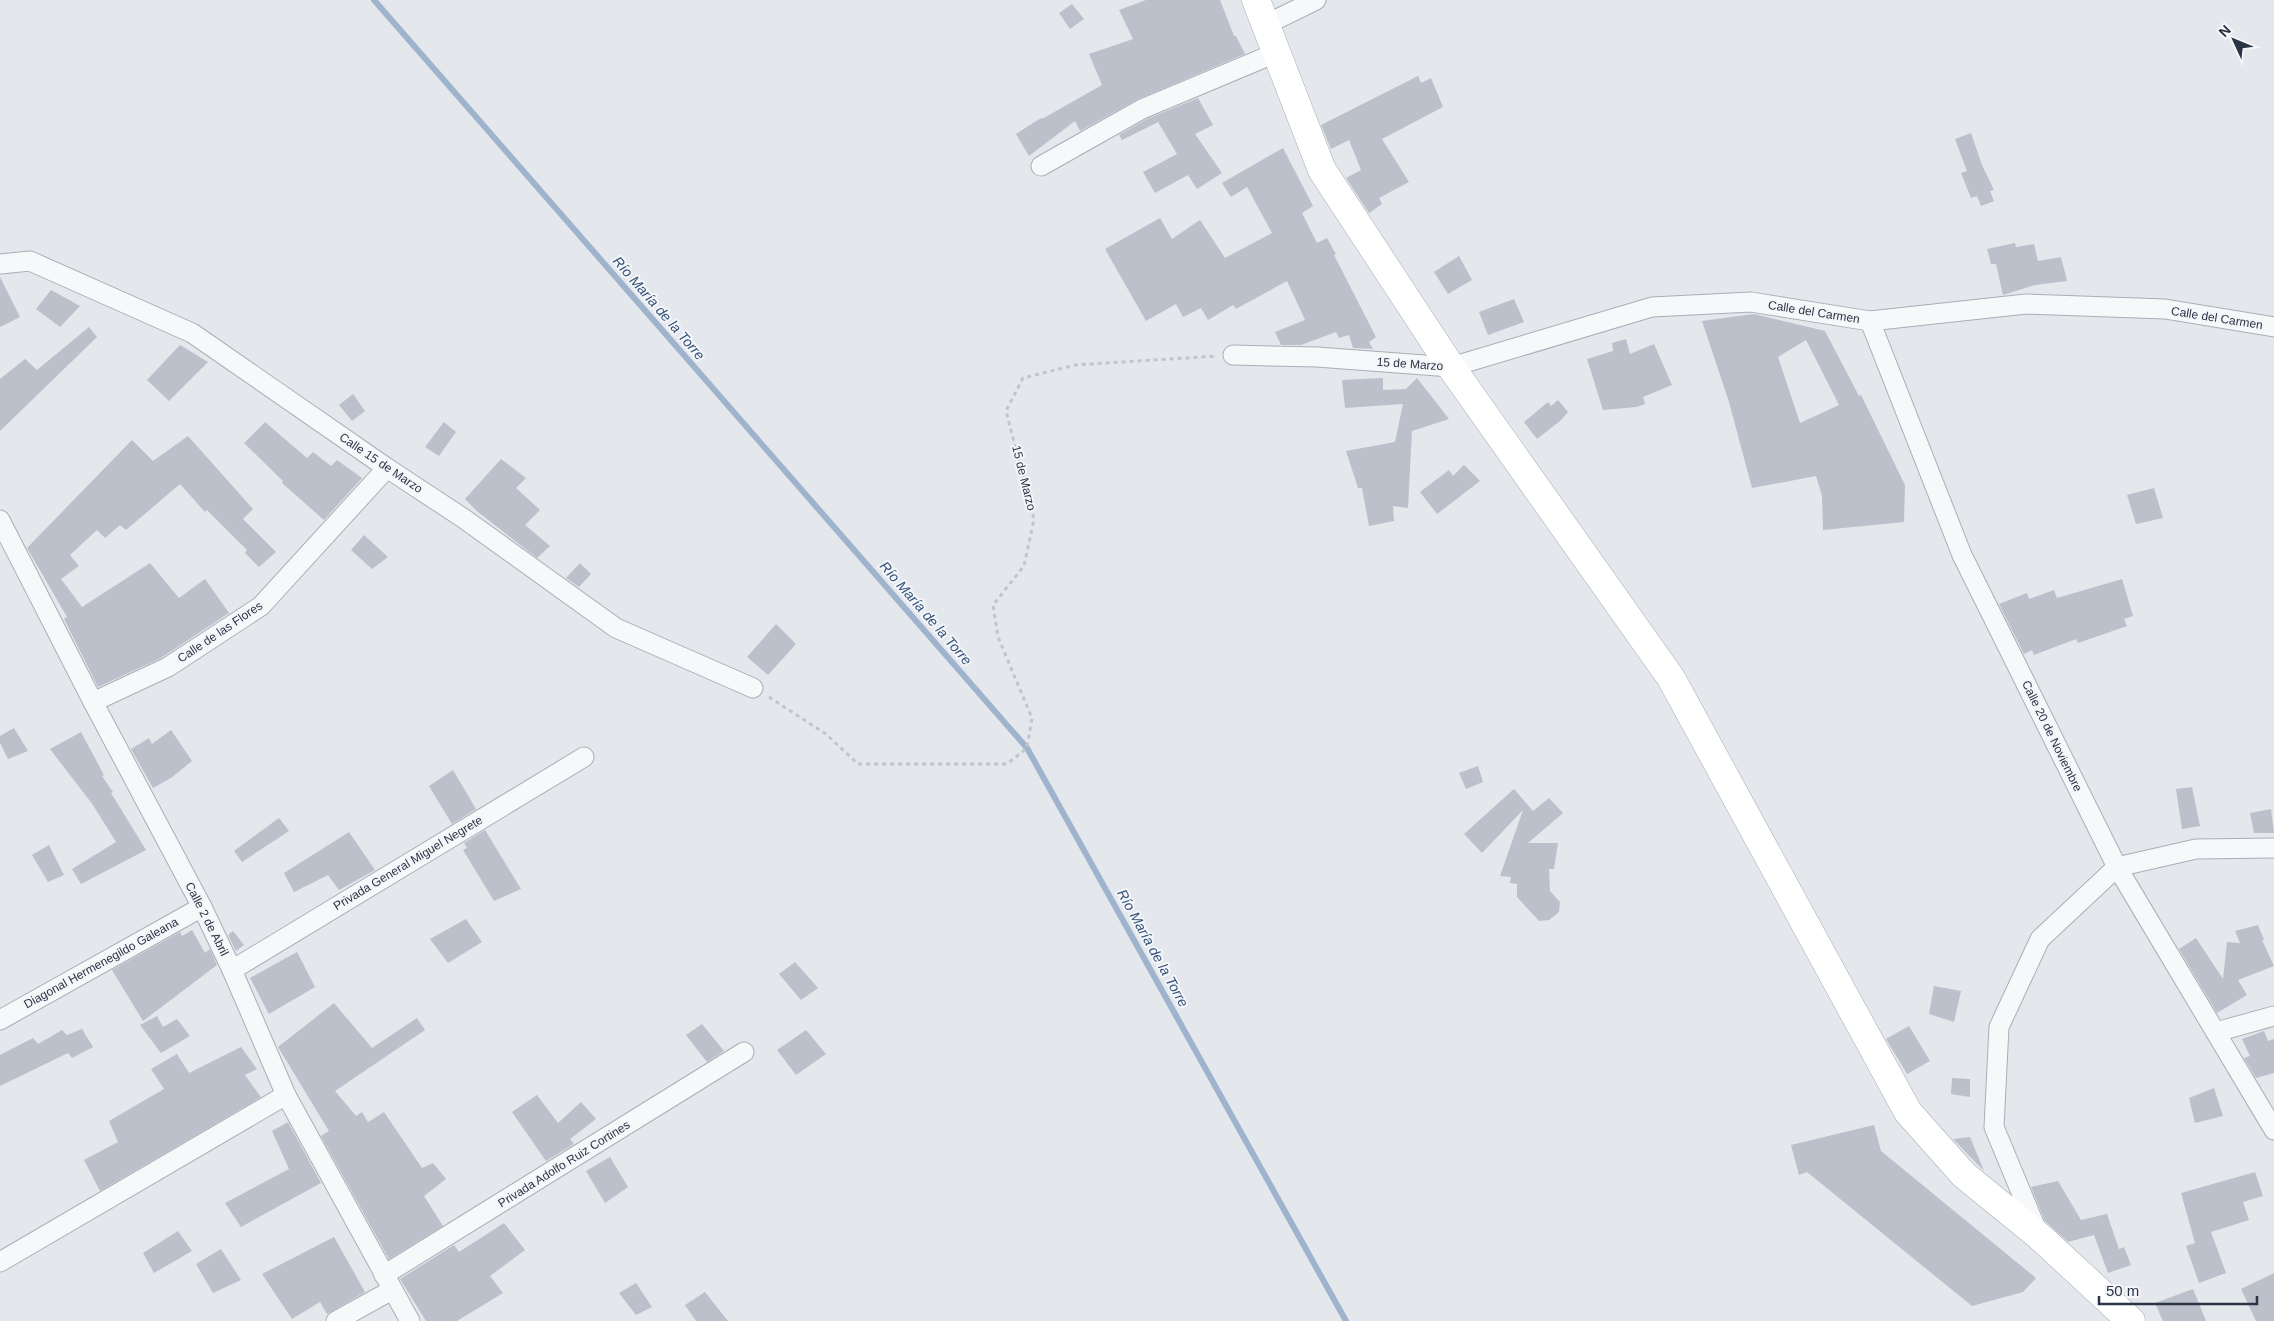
<svg xmlns="http://www.w3.org/2000/svg" width="2274" height="1321" viewBox="0 0 2274 1321" font-family="Arial,sans-serif">
	<style>
		.lines { fill: none; stroke-linecap: round; stroke-linejoin: round }
		.stream { stroke: #9fb4cc; stroke-width: 6 }
		.building { fill: #bbc0ca; fill-rule: evenodd }
		.street-casing { stroke: #a9aeb7; stroke-width: 21 }
		.secondary-casing { stroke: #a9aeb7; stroke-width: 29 }
		.path { stroke: #c2c5cb; stroke-width: 3; stroke-dasharray: 4 4; stroke-linecap: butt }
		.street { stroke: #f7f8fa; stroke-width: 19 }
		.secondary { stroke: #fff; stroke-width: 28 }
		.labels { text-anchor: middle; dominant-baseline: central; stroke-width: 4; stroke-linejoin: round; paint-order: stroke }
		.street-label { font-size: 12px; fill: #2b3445; stroke: #f4f6f9 }
		.water-label { font-size: 14px; font-style: italic; fill: #34527a; stroke: #f4f6f9 }
	</style>
	<rect width="100%" height="100%" fill="#e4e7ec"/>
	<g class="lines">
		<polyline class="stream" points="374,0 1027,748 1346,1321"/>
	</g>
	<g class="building">
		<polygon points="1146,0 1220,0 1234,36 1236,36 1245,54 1138,99 1080,131 1075,121 1029,156 1016,134 1041,118 1042,119 1102,85 1089,54 1133,39 1119,10"/>
		<polygon points="1072,4 1084,19 1070,29 1059,13"/>
		<polygon points="1418,76 1421,83 1431,78 1443,107 1382,139 1409,182 1379,198 1382,204 1369,213 1346,178 1361,170 1349,140 1331,149 1321,125"/>
		<polygon points="1198,98 1213,125 1195,134 1222,173 1197,189 1188,175 1155,193 1143,172 1177,154 1158,122 1122,140 1119,135 1147,119"/>
		<polygon points="1971,133 1982,165 1994,190 1990,191 1994,201 1981,206 1977,196 1971,198 1961,173 1967,171 1955,139"/>
		<polygon points="1283,148 1313,206 1302,213 1317,243 1327,238 1336,254 1334,255 1376,337 1369,342 1373,349 1353,348 1349,335 1339,338 1336,332 1301,345 1281,345 1275,332 1305,320 1287,281 1236,309 1233,305 1208,320 1201,308 1183,317 1176,304 1146,321 1105,249 1160,218 1172,239 1200,220 1225,258 1272,233 1247,187 1231,197 1222,183"/>
		<polygon points="2015,243 2016,247 2034,244 2038,261 2061,257 2067,281 2035,285 2003,295 1996,264 1991,264 1987,249"/>
		<polygon points="1459,256 1472,280 1448,294 1434,272"/>
		<polygon points="0,277 20,317 0,327"/>
		<polygon points="51,290 80,306 60,327 36,309"/>
		<polygon points="1514,299 1524,322 1488,335 1479,312"/>
		<path d="M1754,314L1825,331L1859,396L1861,395L1905,485L1904,522L1823,530L1822,496L1816,476L1752,488L1729,402L1702,321ZM1806,340L1839,405L1800,423L1778,357Z"/>
		<polygon points="89,327 97,337 0,431 0,379 25,359 37,370"/>
		<polygon points="1626,339 1630,354 1654,344 1672,385 1643,397 1645,404 1636,407 1603,410 1587,359 1613,351 1612,343"/>
		<polygon points="180,345 208,362 169,401 147,380"/>
		<polygon points="1383,378 1383,390 1406,389 1417,378 1449,419 1412,431 1408,508 1393,506 1394,521 1369,526 1362,488 1358,488 1346,451 1395,442 1403,404 1345,408 1342,380"/>
		<polygon points="353,394 365,411 352,421 339,405"/>
		<polygon points="1558,400 1568,412 1560,421 1537,439 1524,422 1548,402 1551,406"/>
		<polygon points="265,422 307,458 313,452 331,466 337,460 362,478 324,520 282,483 283,481 244,443"/>
		<polygon points="444,422 456,432 439,456 425,447"/>
		<polygon points="188,436 253,509 243,519 276,552 259,567 245,553 247,550 207,510 205,512 180,484 126,530 120,525 105,538 97,530 70,555 79,566 61,579 82,607 150,563 179,598 205,579 229,613 161,658 98,687 64,619 67,617 27,548 132,440 153,461"/>
		<polygon points="501,459 526,478 516,488 540,510 525,525 550,546 537,558 478,512 465,499"/>
		<polygon points="1464,465 1480,481 1437,514 1420,492 1449,470 1453,476"/>
		<polygon points="2154,488 2163,518 2136,524 2127,495"/>
		<polygon points="364,535 388,557 372,569 351,550"/>
		<polygon points="580,563 591,574 579,587 566,578"/>
		<polygon points="2122,579 2133,616 2124,619 2127,626 2078,643 2076,639 2034,655 2032,650 2024,654 1999,604 2027,593 2029,599 2054,590 2057,598"/>
		<polygon points="776,624 796,644 768,675 747,657"/>
		<polygon points="14,728 28,751 8,759 0,743 0,736"/>
		<polygon points="171,730 192,761 171,778 153,788 131,749 149,738 152,744"/>
		<polygon points="81,732 104,775 102,776 113,792 111,793 146,850 81,884 72,869 116,842 93,805 50,749"/>
		<polygon points="1478,766 1483,782 1466,789 1459,773"/>
		<polygon points="453,770 476,809 452,824 429,786"/>
		<polygon points="2192,787 2200,826 2182,829 2176,789"/>
		<polygon points="1514,789 1533,811 1549,798 1563,813 1528,843 1558,843 1554,869 1549,869 1550,891 1560,902 1559,912 1549,920 1539,921 1517,897 1517,884 1510,883 1511,877 1500,876 1523,810 1482,853 1464,834"/>
		<polygon points="2271,809 2274,833 2254,833 2250,813"/>
		<polygon points="279,818 289,831 242,862 234,851"/>
		<polygon points="485,830 521,889 494,901 463,850 467,848 464,843"/>
		<polygon points="349,832 375,870 339,890 328,875 294,892 284,873"/>
		<polygon points="49,845 64,875 48,882 32,855"/>
		<polygon points="466,919 482,942 448,963 430,939"/>
		<polygon points="2258,925 2264,940 2262,940 2274,966 2238,980 2247,995 2217,1013 2179,949 2196,938 2223,979 2227,942 2240,943 2235,931"/>
		<polygon points="192,930 205,953 210,949 217,965 143,1021 112,970 180,932 182,936"/>
		<polygon points="233,931 244,945 236,951 228,935"/>
		<polygon points="297,952 315,987 269,1014 250,978"/>
		<polygon points="795,962 818,988 801,1000 779,974"/>
		<polygon points="1934,986 1961,991 1954,1022 1929,1014"/>
		<polygon points="334,1003 372,1048 417,1018 425,1030 335,1091 356,1116 362,1112 368,1122 384,1112 422,1168 433,1163 446,1179 424,1196 443,1226 389,1259 321,1136 329,1131 278,1047"/>
		<polygon points="157,1016 163,1027 177,1019 190,1036 161,1053 140,1025"/>
		<polygon points="702,1024 724,1051 707,1062 686,1035"/>
		<polygon points="1909,1026 1930,1061 1907,1074 1886,1039"/>
		<polygon points="82,1029 93,1047 72,1058 68,1053 0,1086 0,1055 33,1038 38,1044 62,1030 67,1035"/>
		<polygon points="806,1030 826,1054 796,1075 777,1050"/>
		<polygon points="2264,1031 2268,1041 2274,1039 2274,1073 2256,1078 2244,1058 2250,1056 2242,1039"/>
		<polygon points="241,1047 257,1069 245,1075 261,1097 100,1191 84,1160 118,1142 109,1121 164,1089 151,1069 177,1054 189,1073"/>
		<polygon points="1952,1078 1970,1079 1970,1097 1951,1094"/>
		<polygon points="2214,1088 2223,1116 2195,1123 2189,1098"/>
		<polygon points="537,1095 558,1123 581,1102 596,1119 570,1139 574,1144 546,1161 512,1112"/>
		<polygon points="288,1122 321,1183 241,1227 225,1203 289,1169 272,1131"/>
		<polygon points="1874,1125 1881,1151 2036,1278 2023,1292 1972,1306 1807,1172 1799,1175 1791,1145"/>
		<polygon points="1970,1137 1984,1171 1953,1139"/>
		<polygon points="610,1157 628,1187 605,1203 586,1171"/>
		<polygon points="2255,1172 2263,1196 2243,1202 2249,1220 2211,1232 2226,1273 2199,1283 2186,1246 2195,1243 2181,1193"/>
		<polygon points="2058,1181 2081,1220 2107,1214 2119,1249 2124,1247 2131,1265 2108,1273 2094,1235 2068,1242 2045,1221 2031,1187"/>
		<polygon points="504,1223 525,1250 490,1276 503,1293 457,1321 426,1321 400,1279 454,1245 459,1252"/>
		<polygon points="178,1231 192,1251 154,1273 143,1253"/>
		<polygon points="334,1237 365,1292 327,1314 320,1302 292,1319 262,1274"/>
		<polygon points="221,1249 241,1280 213,1293 196,1264"/>
		<polygon points="2274,1273 2274,1321 2256,1321 2241,1289"/>
		<polygon points="636,1283 652,1307 636,1315 619,1293"/>
		<polygon points="2193,1289 2206,1321 2163,1321 2155,1303"/>
		<polygon points="705,1292 728,1321 696,1321 685,1305"/>
	</g>
	<g class="lines">
		<defs>
			<g id="street">
				<polyline points="1265,25 1316,0"/>
				<polyline points="1041,166 1142,109 1278,52"/>
				<polyline points="0,264 30,261 192,333 387,468 463,518 616,628 753,688"/>
				<polyline points="1870,321 1962,555 2117,867 2274,1130"/>
				<polyline points="1233,355 1317,357 1451,367 1652,307 1751,302 1870,321 2026,304 2165,309 2274,327"/>
				<polyline points="0,520 93,702 202,907 232,970 286,1095 410,1321"/>
				<polyline points="93,702 168,667 261,606 387,468"/>
				<polyline points="232,970 584,757"/>
				<polyline points="0,1020 202,907"/>
				<polyline points="2216,1032 2274,1016"/>
				<polyline points="2038,1233 1994,1127 1999,1027 2040,939 2117,867 2196,849 2274,848"/>
				<polyline points="0,1262 286,1095"/>
				<polyline points="384,1275 744,1052"/>
				<polyline points="336,1321 392,1290"/>
			</g>
			<polyline id="secondary" points="1256,0 1322,170 1451,367 1671,678 1908,1112 1964,1175 2039,1236 2131,1321"/>
		</defs>
		<use href="#street" class="street-casing"/>
		<use href="#secondary" class="secondary-casing"/>
		<polyline class="path" points="769,697 826,734 858,764 1007,764 1027,748 1032,718 998,637 993,605 1024,566 1034,519 1006,411 1023,378 1075,365 1216,356"/>
		<use href="#street" class="street"/>
		<use href="#secondary" class="secondary"/>
	</g>
	<g class="labels">
		<g class="street-label">
			<text transform="translate(1814 312) rotate(9)">Calle del Carmen</text>
			<text transform="translate(2217 318) rotate(9)">Calle del Carmen</text>
			<text transform="translate(1410 364) rotate(4)">15 de Marzo</text>
			<text transform="translate(381 463) rotate(34)">Calle 15 de Marzo</text>
			<text transform="translate(1024 478) rotate(76)">15 de Marzo</text>
			<text transform="translate(220 632) rotate(-34)">Calle de las Flores</text>
			<text transform="translate(2052 736) rotate(64)">Calle 20 de Noviembre</text>
			<text transform="translate(408 863) rotate(-31)">Privada General Miguel Negrete</text>
			<text transform="translate(207 919) rotate(63)">Calle 2 de Abril</text>
			<text transform="translate(101 963) rotate(-29)">Diagonal Hermenegildo Galeana</text>
			<text transform="translate(564 1164) rotate(-32)">Privada Adolfo Ruiz Cortines</text>
		</g>
		<g class="water-label">
			<text transform="translate(659 308) rotate(49)">Río María de la Torre</text>
			<text transform="translate(926 613) rotate(49)">Río María de la Torre</text>
			<text transform="translate(1153 948) rotate(61)">Río María de la Torre</text>
		</g>
	</g>
	<g transform="translate(2234 40) rotate(314)" stroke="#f4f6f9" stroke-width="4" paint-order="stroke">
	<path d="M0-4L9 19L0 12L-9 19Z" fill="#2b3445"/>
	<text y="-8" font-size="14" font-weight="bold" text-anchor="middle" fill="#2b3445">N</text>
	</g>
	<path d="M2099 1296v8h158v-8" fill="none" stroke="#2b3445" stroke-width="2.5"/>
	<text x="2106" y="1296" font-size="15" fill="#2b3445" stroke="#f4f6f9" stroke-width="4" paint-order="stroke">50 m</text>
</svg>
